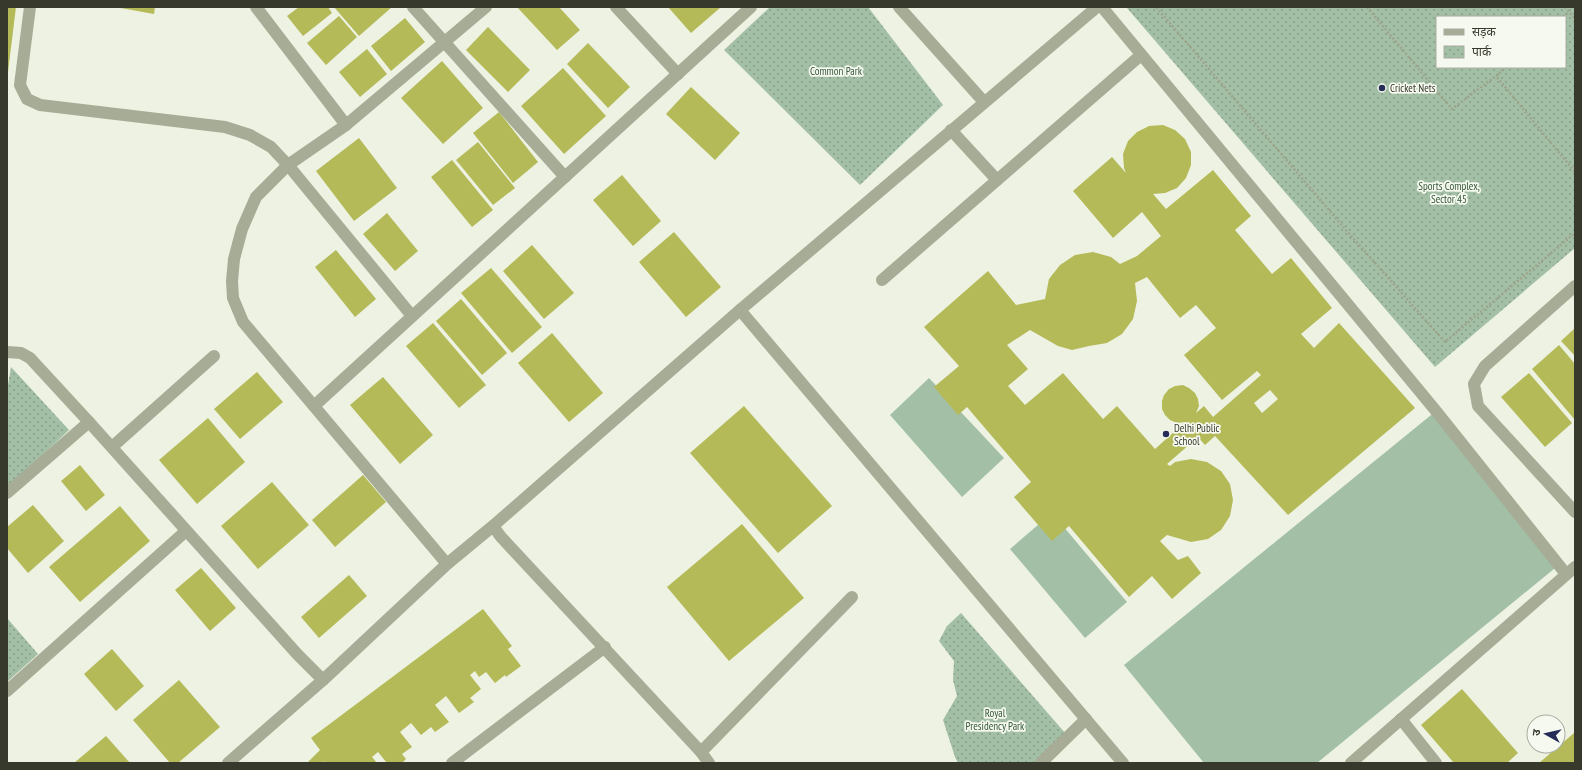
<svg xmlns="http://www.w3.org/2000/svg" width="1582" height="770" viewBox="0 0 1582 770" font-family="'PT Sans Narrow','Noto Sans Devanagari',sans-serif">
	<style>
		.grass { fill: #a3c0a7 }
		.park { fill: url(#park-dots); fill-rule: evenodd }
		.building { fill: #b5ba58; fill-rule: evenodd }
		.lines { fill: none; stroke-linecap: round; stroke-linejoin: round }
		.path { stroke: #9da48a; stroke-width: 2.5; stroke-dasharray: 2 2; stroke-linecap: butt }
		.minor { stroke: #a6ac95; stroke-width: 12 }
		.poi-dot { fill: #262c57; stroke: #f6f9ef; stroke-width: 1.5 }
		.labels { text-anchor: middle; dominant-baseline: central; stroke-width: 3.5; stroke-linejoin: round; paint-order: stroke }
		.park-label { font-size: 11px; fill: #325538; stroke: #f6f9ef }
		.poi-label { font-size: 11px; fill: #37392c; stroke: #f6f9ef; text-anchor: start }
	</style>
	<defs>
		<pattern id="park-dots" width="8" height="8" patternUnits="userSpaceOnUse"><rect width="8" height="8" fill="#a3c0a7"/><path d="M2 2h.1M6 6h.1" fill="none" stroke="#869d88" stroke-width="1.8" stroke-linecap="round"/></pattern>
	</defs>
	<rect width="100%" height="100%" fill="#edf2e2"/>
	<g class="grass">
		<polygon points="929,378 1004,458 962,497 890,415"/>
		<polygon points="1436,411 1560,564 1317,763 1204,763 1124,665"/>
		<polygon points="1052,513 1127,602 1085,638 1010,549"/>
	</g>
	<g class="park">
		<polygon points="770,7 868,7 943,105 860,185 724,50"/>
		<path d="M1128,7H1575V248L1435,367L1127,8ZM1437,17H1565V67H1437Z"/>
		<polygon points="11,367 69,430 7,489 7,391"/>
		<polygon points="961,613 1066,734 1034,763 958,763 955,757 943,720 957,696 953,680 954,661 939,641 947,626"/>
		<polygon points="7,618 38,654 7,682"/>
	</g>
	<g class="building">
		<polygon points="7,7 16,7 8,72 7,72"/>
		<polygon points="115,7 155,7 154,14"/>
		<polygon points="299,7 328,7 332,13 303,36 287,16"/>
		<polygon points="334,7 392,7 359,36"/>
		<polygon points="517,7 559,7 580,30 557,50"/>
		<polygon points="668,7 721,7 691,33"/>
		<polygon points="339,16 357,37 326,65 307,43"/>
		<polygon points="405,18 425,42 391,71 371,46"/>
		<polygon points="488,27 530,70 508,92 466,50"/>
		<polygon points="588,43 630,87 608,108 567,64"/>
		<polygon points="367,49 387,74 360,97 339,72"/>
		<polygon points="442,61 483,108 443,144 401,98"/>
		<polygon points="563,68 606,116 564,154 521,106"/>
		<polygon points="691,87 740,133 715,160 666,114"/>
		<polygon points="499,112 538,162 513,183 473,133"/>
		<path d="M1163,125L1175,130L1185,139L1191,152V165L1186,178L1177,188L1165,193L1153,194L1166,209L1213,170L1251,216L1235,230L1272,274L1291,258L1332,308L1301,334L1314,348L1339,323L1415,408L1288,515L1215,436L1205,445L1198,437L1167,464L1170,466L1175,462L1191,459L1207,462L1221,471L1230,484L1233,500L1230,516L1221,530L1208,539L1191,542L1167,535L1160,541L1178,560L1188,556L1201,573L1172,599L1152,576L1129,597L1069,526L1052,541L1014,497L1031,482L967,407L958,415L934,387L959,366L924,327L988,271L1016,305L1045,299L1049,279L1060,265L1075,255L1093,252L1111,257L1120,264L1137,256L1161,236L1142,212L1113,238L1073,191L1112,157L1126,173L1124,168L1123,154L1128,141L1137,132L1149,126ZM1147,277L1180,318L1196,305L1216,328L1184,355L1222,400L1257,371L1261,375L1213,417L1204,406L1196,413L1199,406L1198,399L1195,393L1189,388L1183,385L1175,386L1169,389L1164,395L1162,401V409L1165,415L1170,420L1177,423L1185,422L1155,449L1117,406L1103,419L1063,373L1025,405L1008,386L1028,369L1007,345L1030,330L1058,346L1072,350L1089,346L1107,343L1122,334L1133,319L1137,301L1135,283ZM1270,390L1278,399L1262,413L1254,403Z"/>
		<polygon points="359,138 397,188 354,221 316,171"/>
		<polygon points="478,142 515,188 493,205 456,160"/>
		<polygon points="452,160 493,210 472,227 431,177"/>
		<polygon points="622,175 661,221 633,246 593,200"/>
		<polygon points="387,213 418,251 395,271 363,234"/>
		<polygon points="674,232 721,287 686,317 639,262"/>
		<polygon points="532,245 574,293 544,319 503,271"/>
		<polygon points="336,250 376,299 355,317 315,267"/>
		<polygon points="491,268 542,327 512,353 461,293"/>
		<polygon points="461,299 507,353 482,375 436,321"/>
		<polygon points="433,323 486,385 459,408 406,346"/>
		<polygon points="1575,328 1575,356 1561,341"/>
		<polygon points="552,333 603,393 569,422 518,363"/>
		<polygon points="1559,345 1575,364 1575,420 1532,369"/>
		<polygon points="257,372 283,402 240,439 214,409"/>
		<polygon points="1529,373 1572,423 1545,447 1501,397"/>
		<polygon points="383,377 433,435 400,464 350,405"/>
		<polygon points="744,406 832,506 778,553 690,453"/>
		<polygon points="208,418 245,462 197,504 159,460"/>
		<polygon points="80,465 105,495 86,511 61,481"/>
		<polygon points="363,475 386,502 335,547 312,520"/>
		<polygon points="272,482 309,525 258,569 221,526"/>
		<polygon points="33,505 64,541 28,573 7,548 7,527"/>
		<polygon points="120,506 150,541 80,602 49,567"/>
		<polygon points="742,524 804,598 729,661 667,587"/>
		<polygon points="201,568 236,608 210,631 175,590"/>
		<polygon points="349,575 367,596 319,638 301,617"/>
		<polygon points="483,609 512,646 508,649 521,666 506,677 505,675 495,683 486,672 479,677 475,671 470,675 481,689 470,698 474,702 459,713 446,696 435,705 449,722 435,732 431,727 421,735 411,723 400,732 412,747 402,754 406,759 402,763 387,763 378,752 372,757 377,763 325,763 323,761 323,763 307,763 320,750 311,738"/>
		<polygon points="112,649 144,686 116,711 84,674"/>
		<polygon points="179,680 220,727 178,763 170,763 133,720"/>
		<polygon points="1462,689 1518,753 1507,763 1454,763 1421,725"/>
		<polygon points="1574,733 1575,734 1575,763 1539,763"/>
		<polygon points="106,736 130,763 74,763"/>
	</g>
	<g class="lines">
		<g class="path">
			<polyline points="1157,7 1157,8 1346,230 1445,342 1575,233"/>
			<polyline points="1367,7 1452,109 1496,76"/>
			<polyline points="1565,7 1575,19"/>
			<polyline points="1563,17 1569,12"/>
			<polyline points="1507,67 1496,76 1575,172"/>
		</g>
		<g class="minor">
			<polyline points="30,7 20,85 27,99 40,105 225,127 250,135 271,147 288,165 412,316"/>
			<polyline points="256,7 346,125"/>
			<polyline points="413,7 565,177"/>
			<polyline points="616,7 678,74"/>
			<polyline points="899,7 984,102"/>
			<polyline points="1102,7 1436,411 1566,574"/>
			<polyline points="951,130 997,180"/>
			<polyline points="882,280 1141,55"/>
			<polyline points="1575,286 1485,366 1474,384 1478,406 1575,512"/>
			<polyline points="740,310 1123,763"/>
			<polyline points="7,352 21,353 30,358 89,422 298,655 323,680"/>
			<polyline points="314,406 751,7"/>
			<polyline points="112,447 214,356"/>
			<polyline points="7,493 89,422"/>
			<polyline points="493,526 501,537 701,752 709,763"/>
			<polyline points="447,564 243,322 233,298 232,281 234,259 242,229 256,197 288,165 346,125 486,7"/>
			<polyline points="7,691 186,531"/>
			<polyline points="1401,719 1436,763"/>
			<polyline points="701,752 852,597"/>
			<polyline points="228,763 323,680 447,564 493,526 740,310 1097,7"/>
			<polyline points="452,763 605,647"/>
			<polyline points="1041,763 1086,719"/>
			<polyline points="1351,763 1575,567"/>
		</g>
	</g>
	<g class="poi-dot">
		<circle cx="1382" cy="88" r="4"/>
		<circle cx="1166" cy="434" r="4"/>
	</g>
	<g class="labels">
		<g class="park-label">
			<text x="836" y="71">Common Park</text>
			<text x="1449" y="186">Sports Complex,<tspan x="1449" dy="13">Sector 45</tspan></text>
			<text x="995" y="713">Royal<tspan x="995" dy="13">Presidency Park</tspan></text>
		</g>
		<g class="poi-label">
			<text x="1390" y="88">Cricket Nets</text>
			<text x="1174" y="428">Delhi Public<tspan x="1174" dy="13">School</tspan></text>
		</g>
	</g>
	<rect width="1582" height="770" fill="none" stroke="#37392c" stroke-width="16"/>
	<rect x="1436" y="16" width="130" height="52" fill="#f6f9ef" stroke="#aaaca1"/>
	<rect x="1444" y="29" width="20" height="6" fill="#a6ac95" stroke="#aaaca1"/>
	<text x="1472" y="36" font-size="12" fill="#37392c">सड़क</text>
	<rect x="1444" y="46" width="20" height="12" fill="url(#park-dots)" stroke="#aaaca1"/>
	<text x="1472" y="56" font-size="12" fill="#37392c">पार्क</text>
	<g transform="translate(1546 734) rotate(278)"><circle r="19" fill="#f6f9ef" stroke="#aaaca1"/>
	<path d="M0-3L7 15L0 10L-7 15Z" fill="#262c57"/>
	<text y="-6" font-size="11" font-weight="bold" text-anchor="middle" fill="#37392c">उ</text>
	</g>
</svg>
